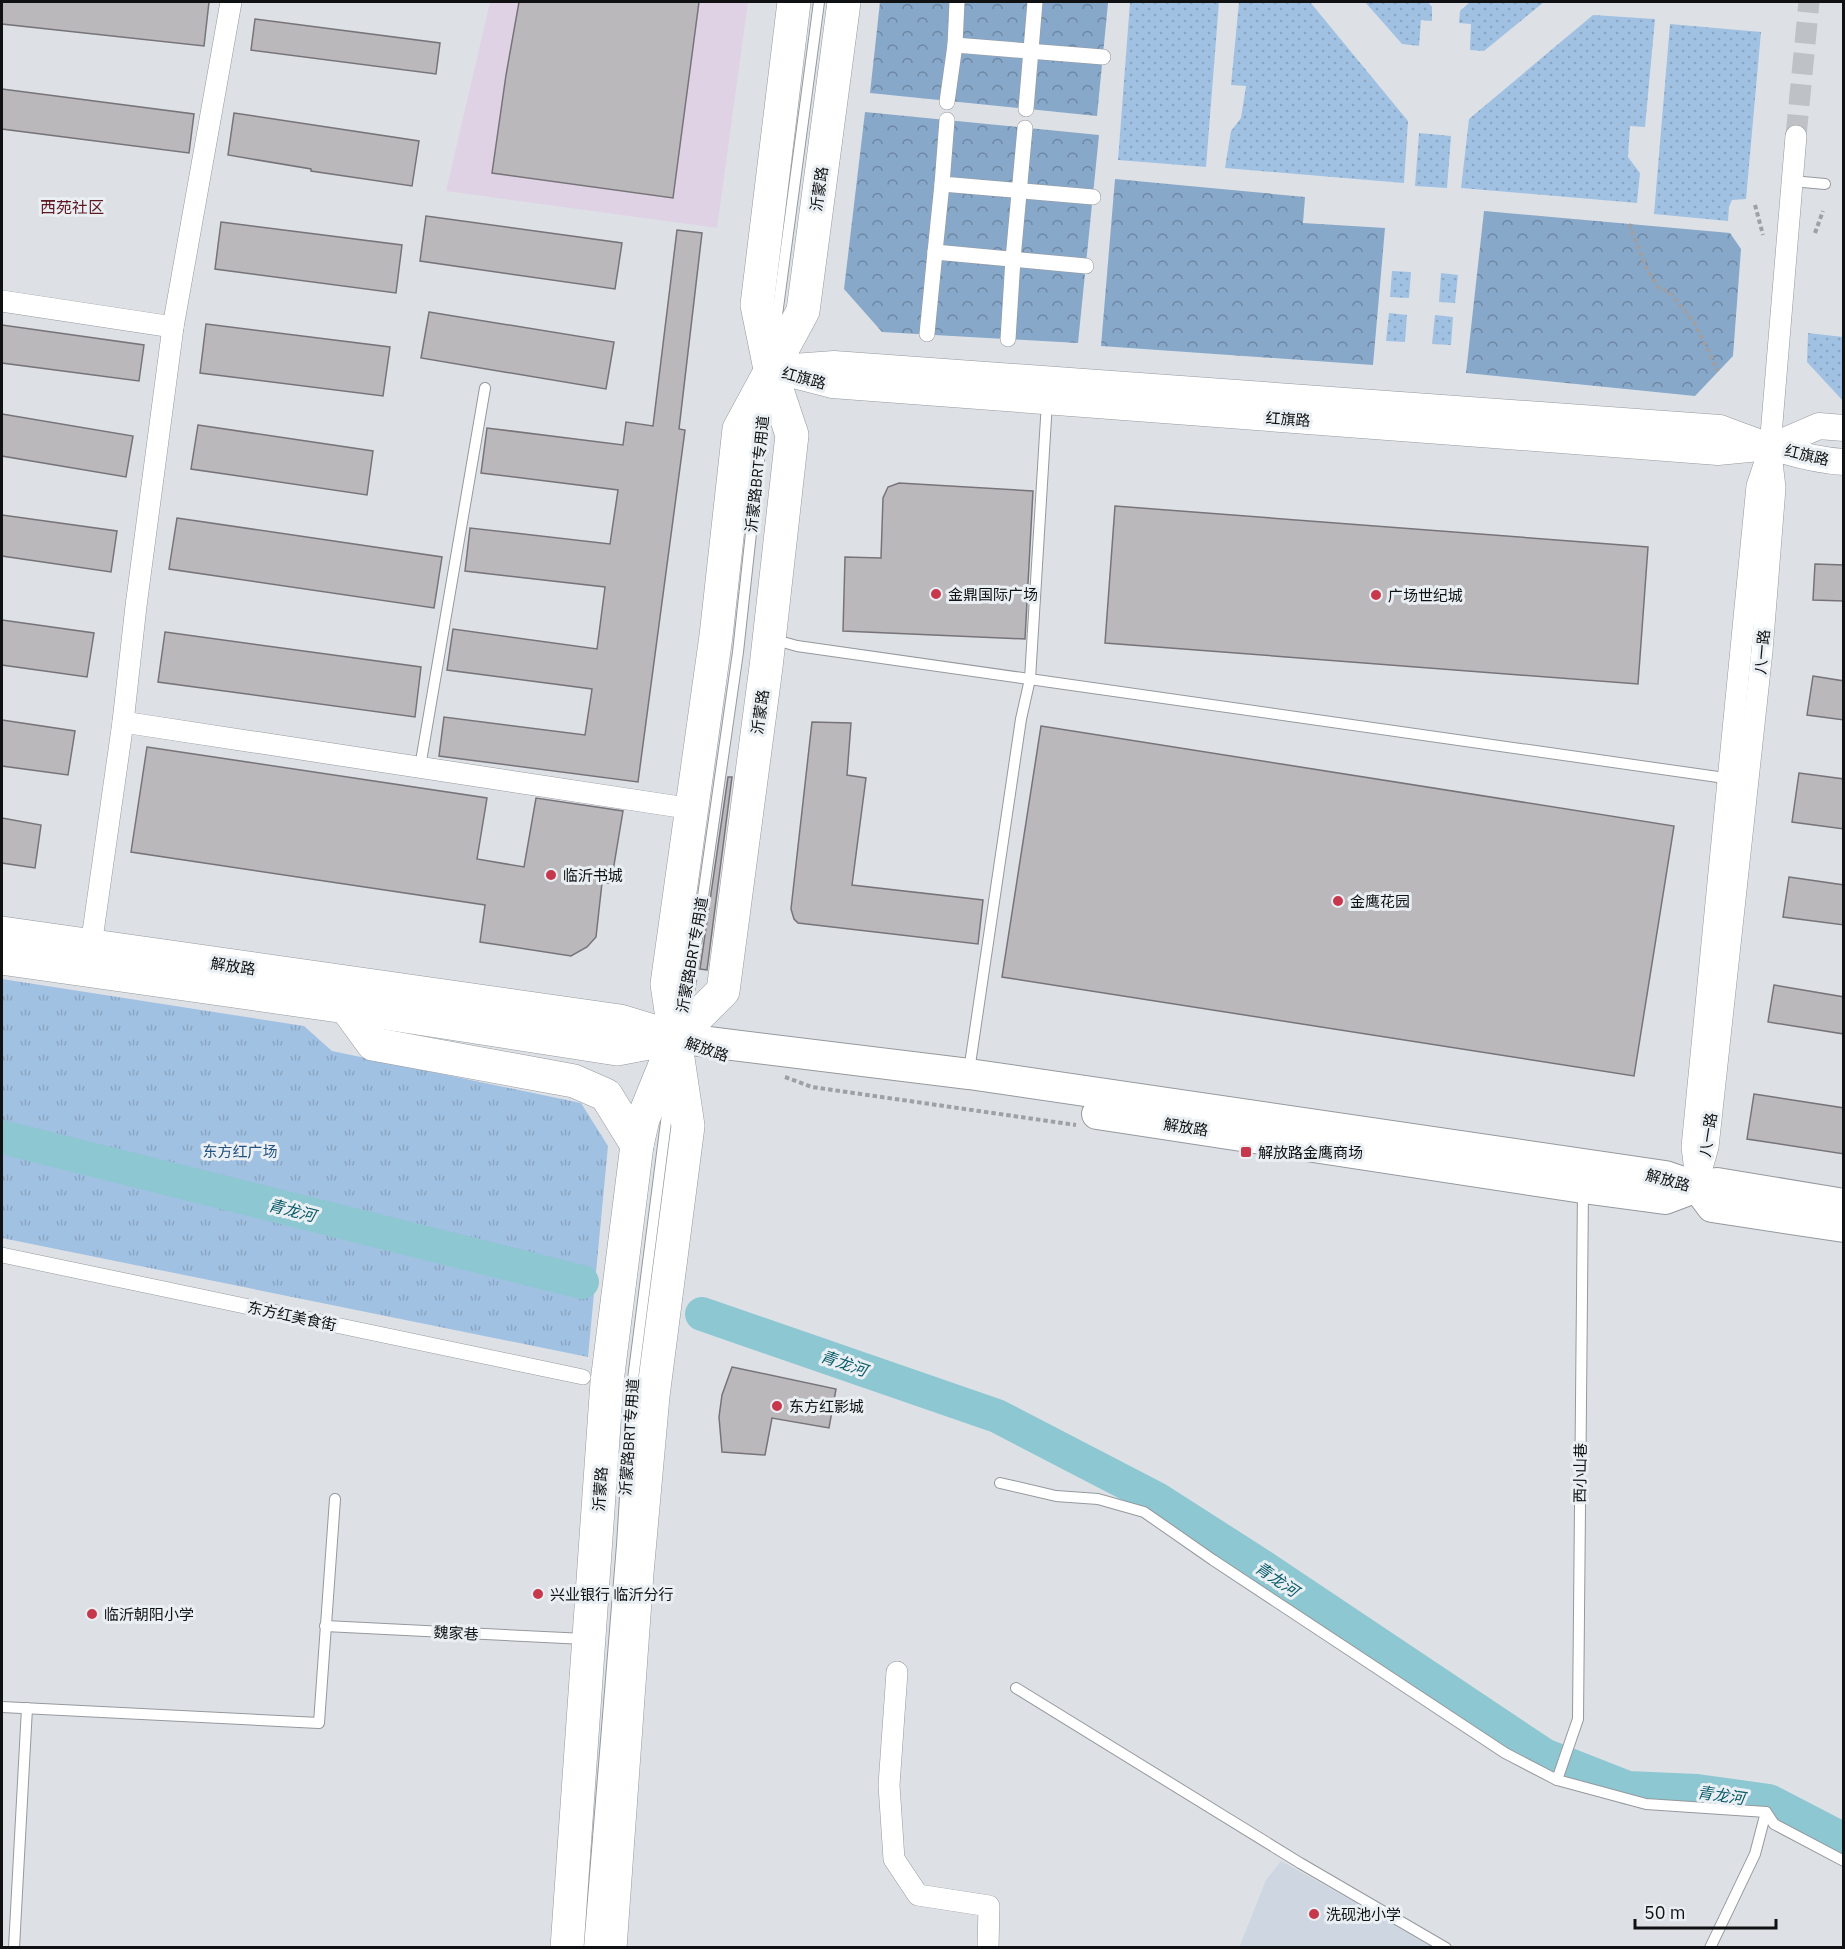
<svg xmlns="http://www.w3.org/2000/svg" width="1845" height="1949" viewBox="0 0 1845 1949" font-family="'IBM Plex Sans','Noto Sans SC',sans-serif">
	<style>
		.commercial { fill: #dfd2e5 }
		.built { fill: #cdd6e1 }
		.grass { fill: url(#grass-dots) }
		.forest { fill: url(#forest-crowns) }
		.park { fill: url(#park-tufts) }
		.lines { fill: none; stroke-linecap: round; stroke-linejoin: round }
		.river { stroke: #8dc7d2; stroke-width: 34 }
		.building { fill: #bbb8bc; stroke: #777479; stroke-width: 1.5 }
		.minor-tunnel { stroke: #bec2c6; stroke-width: 21; stroke-dasharray: 21 10; stroke-linecap: butt }
		.service-casing { stroke: #95999d; stroke-width: 12 }
		.pedestrian-casing { stroke: #95999d; stroke-width: 16 }
		.minor-casing { stroke: #95999d; stroke-width: 22 }
		.tertiary-casing { stroke: #95999d; stroke-width: 27 }
		.secondary-casing { stroke: #95999d; stroke-width: 32 }
		.primary-casing { stroke: #95999d; stroke-width: 34 }
		.path { stroke: #9da0a4; stroke-width: 4; stroke-dasharray: 4.5 3; stroke-linecap: butt }
		.service { stroke: #fff; stroke-width: 10 }
		.pedestrian { stroke: #fff; stroke-width: 15 }
		.minor { stroke: #fff; stroke-width: 21 }
		.tertiary { stroke: #fff; stroke-width: 26 }
		.secondary { stroke: #fff; stroke-width: 30 }
		.primary { stroke: #fff; stroke-width: 33 }
		.poi-dot { fill: #c8384d; stroke: #eaeff3; stroke-width: 2 }
		.labels { text-anchor: middle; dominant-baseline: central; stroke-width: 6; stroke-linejoin: round; paint-order: stroke }
		.street-label { font-size: 15px; fill: #101113; stroke: #eaeff3 }
		.poi-label { font-size: 15px; fill: #101113; stroke: #eaeff3; text-anchor: start }
		.park-label { font-size: 15px; fill: #235280; stroke: #eaeff3 }
		.neighbourhood-label { font-size: 16px; fill: #5e1822; stroke: #eaeff3 }
		.water-label { font-size: 16px; font-style: italic; fill: #0b5d6a; stroke: #eaeff3 }
	</style>
	<defs>
		<pattern id="grass-dots" width="8" height="8" patternUnits="userSpaceOnUse" patternTransform="scale(1.5)"><rect width="8" height="8" fill="#a1c1e3"/><path d="M2 2h.1M6 6h.1" fill="none" stroke="#8aa5c2" stroke-width="1.8" stroke-linecap="round"/></pattern>
		<pattern id="forest-crowns" width="20" height="18" patternUnits="userSpaceOnUse" patternTransform="scale(1.5)"><rect width="20" height="18" fill="#88a8ca"/><path d="M2 6a3 3 0 1 1 6 0M12 15a3 3 0 1 1 6 0" fill="none" stroke="#6e87a3"/></pattern>
		<pattern id="park-tufts" width="24" height="20" patternUnits="userSpaceOnUse" patternTransform="scale(1.5)"><rect width="24" height="20" fill="#a1c1e3"/><path d="M3 7l-1-3M5 7V3M7 7l1-3M15 17l-1-3M17 17v-4M19 17l1-3" fill="none" stroke="#8aa5c2"/></pattern>
	</defs>
	<rect width="100%" height="100%" fill="#dde1e6"/>
	<polygon class="commercial" points="490,2 748,2 717,228 446,191"/>
	<polygon class="built" points="1281,1861 1435,1947 1239,1948 1266,1880"/>
	<g class="grass">
		<polygon points="1130,2 1219,2 1206,167 1118,160"/>
		<polygon points="1239,2 1310,2 1408,121 1404,183 1225,168 1231,131 1241,118 1246,86 1231,85"/>
		<polygon points="1365,2 1428,2 1432,7 1432,21 1421,20 1419,46 1402,44"/>
		<polygon points="1470,2 1544,2 1484,51 1470,50 1471,24 1459,23 1460,11"/>
		<polygon points="1593,15 1655,19 1645,127 1630,126 1628,157 1640,173 1637,203 1461,188 1469,119"/>
		<polygon points="1670,24 1761,32 1746,199 1732,200 1729,207 1728,221 1654,214"/>
		<polygon points="1419,133 1451,136 1447,188 1415,186"/>
		<polygon points="1392,271 1411,272 1409,298 1390,297"/>
		<polygon points="1441,273 1458,275 1455,303 1439,302"/>
		<polygon points="1389,313 1407,315 1405,342 1386,341"/>
		<polygon points="1435,315 1453,317 1451,345 1432,344"/>
		<polygon points="1808,333 1843,337 1843,401 1807,362"/>
	</g>
	<g class="forest">
		<polygon points="880,2 1108,3 1097,116 870,93"/>
		<polygon points="865,112 1099,135 1078,343 882,332 844,289"/>
		<polygon points="1115,179 1305,197 1303,223 1385,228 1373,365 1101,346"/>
		<polygon points="1484,211 1730,233 1741,249 1733,356 1695,396 1466,373"/>
	</g>
	<polygon class="park" points="2,979 304,1026 332,1051 581,1103 608,1146 588,1357 2,1238"/>
	<g class="lines">
		<g class="river">
			<polyline points="2,1137 582,1282"/>
			<polyline points="702,1314 997,1416 1157,1499 1260,1565 1544,1755 1628,1788 1697,1791 1769,1801 1844,1840"/>
		</g>
	</g>
	<g class="building">
		<polygon points="2,2 209,2 204,46 2,24"/>
		<polygon points="519,2 699,2 673,198 492,173 506,75"/>
		<polygon points="255,19 440,43 436,74 251,50"/>
		<polygon points="2,89 194,114 189,153 2,129"/>
		<polygon points="234,113 419,141 412,186 311,171 311,169 228,155"/>
		<polygon points="426,216 622,243 615,289 420,261"/>
		<polygon points="221,222 402,245 396,293 215,269"/>
		<polygon points="677,230 702,233 679,429 685,430 638,782 439,756 444,717 585,735 592,689 447,670 453,629 597,649 605,587 465,571 470,528 610,544 618,490 481,473 487,428 623,445 626,422 653,426"/>
		<polygon points="429,312 614,342 606,389 421,358"/>
		<polygon points="206,324 390,347 383,396 200,373"/>
		<polygon points="2,325 144,345 139,381 2,363"/>
		<polygon points="2,414 133,436 126,477 2,456"/>
		<polygon points="198,425 373,451 367,495 191,469"/>
		<polygon points="899,483 1033,491 1025,639 843,631 845,557 881,558 883,498 888,487"/>
		<polygon points="1115,506 1648,547 1638,684 1105,643"/>
		<polygon points="2,515 117,531 111,572 2,556"/>
		<polygon points="177,518 442,557 434,608 169,569"/>
		<polygon points="1815,564 1844,565 1844,601 1813,600"/>
		<polygon points="2,620 94,633 87,677 2,665"/>
		<polygon points="165,632 421,667 415,717 158,682"/>
		<polygon points="1813,676 1844,681 1844,720 1807,715"/>
		<polygon points="2,720 75,731 68,775 2,766"/>
		<polygon points="812,722 851,723 847,775 866,778 852,885 983,900 978,944 798,923 794,919 791,909"/>
		<polygon points="1041,726 1674,826 1634,1076 1002,977"/>
		<polygon points="147,747 487,798 477,859 524,867 536,798 623,811 611,883 602,883 596,937 587,947 571,956 480,942 485,905 131,852"/>
		<polygon points="1799,773 1844,779 1844,829 1792,822"/>
		<polygon points="728,777 732,777 707,970 700,969"/>
		<polygon points="2,818 41,825 35,868 2,863"/>
		<polygon points="1789,877 1844,885 1844,925 1783,917"/>
		<polygon points="1774,985 1844,997 1844,1034 1768,1022"/>
		<polygon points="1754,1094 1844,1108 1844,1154 1747,1139"/>
		<polygon points="732,1367 836,1389 829,1428 772,1418 765,1455 722,1452 719,1417 722,1395"/>
	</g>
	<g class="lines">
		<polyline class="minor-tunnel" points="1796,136 1809,2"/>
		<defs>
			<g id="service">
				<polyline points="1792,181 1825,184"/>
				<polyline points="775,330 819,2"/>
				<polyline points="772,639 797,646 1718,777 1728,784"/>
				<polyline points="420,767 485,388"/>
				<polyline points="683,1014 690,987 738,652 765,405"/>
				<polyline points="969,1071 1021,719 1030,679 1047,402"/>
				<polyline points="1583,1189 1578,1719 1557,1780 1646,1804 1766,1812 1755,1854 1710,1948"/>
				<polyline points="1000,1483 1056,1496 1098,1499 1144,1512 1213,1560 1505,1753 1557,1780"/>
				<polyline points="325,1626 585,1639"/>
				<polyline points="1016,1688 1300,1863 1446,1948"/>
				<polyline points="2,1707 319,1723 335,1499"/>
				<polyline points="1766,1812 1774,1824 1844,1861"/>
				<polyline points="14,1948 27,1708"/>
				<polyline points="589,1948 622,1545 632,1387 670,1091"/>
			</g>
			<g id="pedestrian">
				<polyline points="955,45 1103,57"/>
				<polyline points="947,102 955,45 957,2"/>
				<polyline points="1026,109 1035,2"/>
				<polyline points="947,120 942,184 1093,197"/>
				<polyline points="935,252 942,184"/>
				<polyline points="927,334 935,252 1086,266"/>
				<polyline points="1008,339 1013,259 1025,128"/>
				<polyline points="2,1255 583,1377"/>
			</g>
			<g id="minor">
				<polyline points="2,301 173,327 136,606 123,722 91,946"/>
				<polyline points="173,327 231,2"/>
				<polyline points="123,722 693,809"/>
				<polyline points="1699,1179 1708,1147 1762,651 1775,488 1771,453"/>
				<polyline points="1697,1187 1692,1147 1757,486 1770,447 1796,136"/>
				<polyline points="897,1672 889,1785 894,1859 918,1895 989,1906 988,1948"/>
			</g>
			<g id="tertiary">
				<path d="M793,367L834,364L1720,428C1760,443 1800,459 1844,462"/>
				<polyline points="770,369 832,385 1718,452 1770,447 1819,426 1844,428"/>
			</g>
			<g id="secondary">
				<polyline points="676,1038 969,1074 1665,1176 1697,1187 1712,1207 1844,1227"/>
				<polyline points="1097,1114 1583,1188 1665,1199 1697,1187 1717,1183 1844,1204"/>
			</g>
			<g id="primary">
				<polyline points="2,933 620,1021 676,1038"/>
				<polyline points="2,958 346,1007 617,1049 670,1039"/>
				<polyline points="346,1007 373,1044 574,1081 606,1095 637,1145"/>
				<polyline points="567,1948 607,1382 637,1145 643,1119 676,1038 723,991 766,667 792,435 770,369 757,305 794,2"/>
				<polyline points="610,1948 637,1573 653,1396 688,1126 667,984 716,636 739,429 803,311 844,2"/>
			</g>
		</defs>
		<use href="#service" class="service-casing"/>
		<use href="#pedestrian" class="pedestrian-casing"/>
		<use href="#minor" class="minor-casing"/>
		<use href="#tertiary" class="tertiary-casing"/>
		<use href="#secondary" class="secondary-casing"/>
		<use href="#primary" class="primary-casing"/>
		<g class="path">
			<polyline points="1755,205 1763,235"/>
			<polyline points="1629,224 1646,267 1658,287 1670,293 1694,322 1718,371"/>
			<polyline points="1815,233 1823,211"/>
			<polyline points="785,1077 812,1087 1076,1125"/>
		</g>
		<use href="#service" class="service"/>
		<use href="#pedestrian" class="pedestrian"/>
		<use href="#minor" class="minor"/>
		<use href="#tertiary" class="tertiary"/>
		<use href="#secondary" class="secondary"/>
		<use href="#primary" class="primary"/>
	</g>
	<g class="poi-dot">
		<circle cx="936" cy="594" r="6"/>
		<circle cx="1376" cy="595" r="6"/>
		<circle cx="551" cy="875" r="6"/>
		<circle cx="1338" cy="901" r="6"/>
		<rect x="1240" y="1146" width="12" height="12" rx="3"/>
		<circle cx="777" cy="1406" r="6"/>
		<circle cx="538" cy="1594" r="6"/>
		<circle cx="92" cy="1614" r="6"/>
		<circle cx="1314" cy="1914" r="6"/>
	</g>
	<g class="labels">
		<g class="street-label">
			<text transform="translate(819 189) rotate(-82)">沂蒙路</text>
			<text transform="translate(804 378) rotate(15)">红旗路</text>
			<text transform="translate(1288 419) rotate(4)">红旗路</text>
			<text transform="translate(1807 455) rotate(13)">红旗路</text>
			<text transform="translate(757 474) rotate(-84)">沂蒙路BRT专用道</text>
			<text transform="translate(1762 652) rotate(-85)">八一路</text>
			<text transform="translate(760 712) rotate(-82)">沂蒙路</text>
			<text transform="translate(692 955) rotate(-80)">沂蒙路BRT专用道</text>
			<text transform="translate(233 966) rotate(8)">解放路</text>
			<text transform="translate(707 1049) rotate(19)">解放路</text>
			<text transform="translate(1186 1127) rotate(9)">解放路</text>
			<text transform="translate(1708 1135) rotate(-81)">八一路</text>
			<text transform="translate(1668 1180) rotate(15)">解放路</text>
			<text transform="translate(292 1316) rotate(12)">东方红美食街</text>
			<text transform="translate(629 1437) rotate(-86)">沂蒙路BRT专用道</text>
			<text transform="translate(1580 1473) rotate(-89)">西小山巷</text>
			<text transform="translate(600 1489) rotate(-86)">沂蒙路</text>
			<text transform="translate(456 1633) rotate(3)">魏家巷</text>
		</g>
		<g class="poi-label">
			<text x="948" y="594">金鼎国际广场</text>
			<text x="1388" y="595">广场世纪城</text>
			<text x="563" y="875">临沂书城</text>
			<text x="1350" y="901">金鹰花园</text>
			<text x="1258" y="1152">解放路金鹰商场</text>
			<text x="789" y="1406">东方红影城</text>
			<text x="550" y="1594">兴业银行 临沂分行</text>
			<text x="104" y="1614">临沂朝阳小学</text>
			<text x="1326" y="1914">洗砚池小学</text>
		</g>
		<g class="park-label">
			<text x="240" y="1151">东方红广场</text>
		</g>
		<g class="neighbourhood-label">
			<text x="72" y="207">西苑社区</text>
		</g>
		<g class="water-label">
			<text transform="translate(292 1210) rotate(14)">青龙河</text>
			<text transform="translate(844 1363) rotate(19)">青龙河</text>
			<text transform="translate(1277 1579) rotate(34)">青龙河</text>
			<text transform="translate(1721 1795) rotate(8)">青龙河</text>
		</g>
	</g>
	<rect width="1845" height="1949" fill="none" stroke="#101113" stroke-width="6"/>
	<path d="M1635 1919v9h141v-9" fill="none" stroke="#101113" stroke-width="3"/>
	<text x="1644" y="1919" font-size="18" fill="#101113" stroke="#eaeff3" stroke-width="4.5" paint-order="stroke">50 m</text>
</svg>
